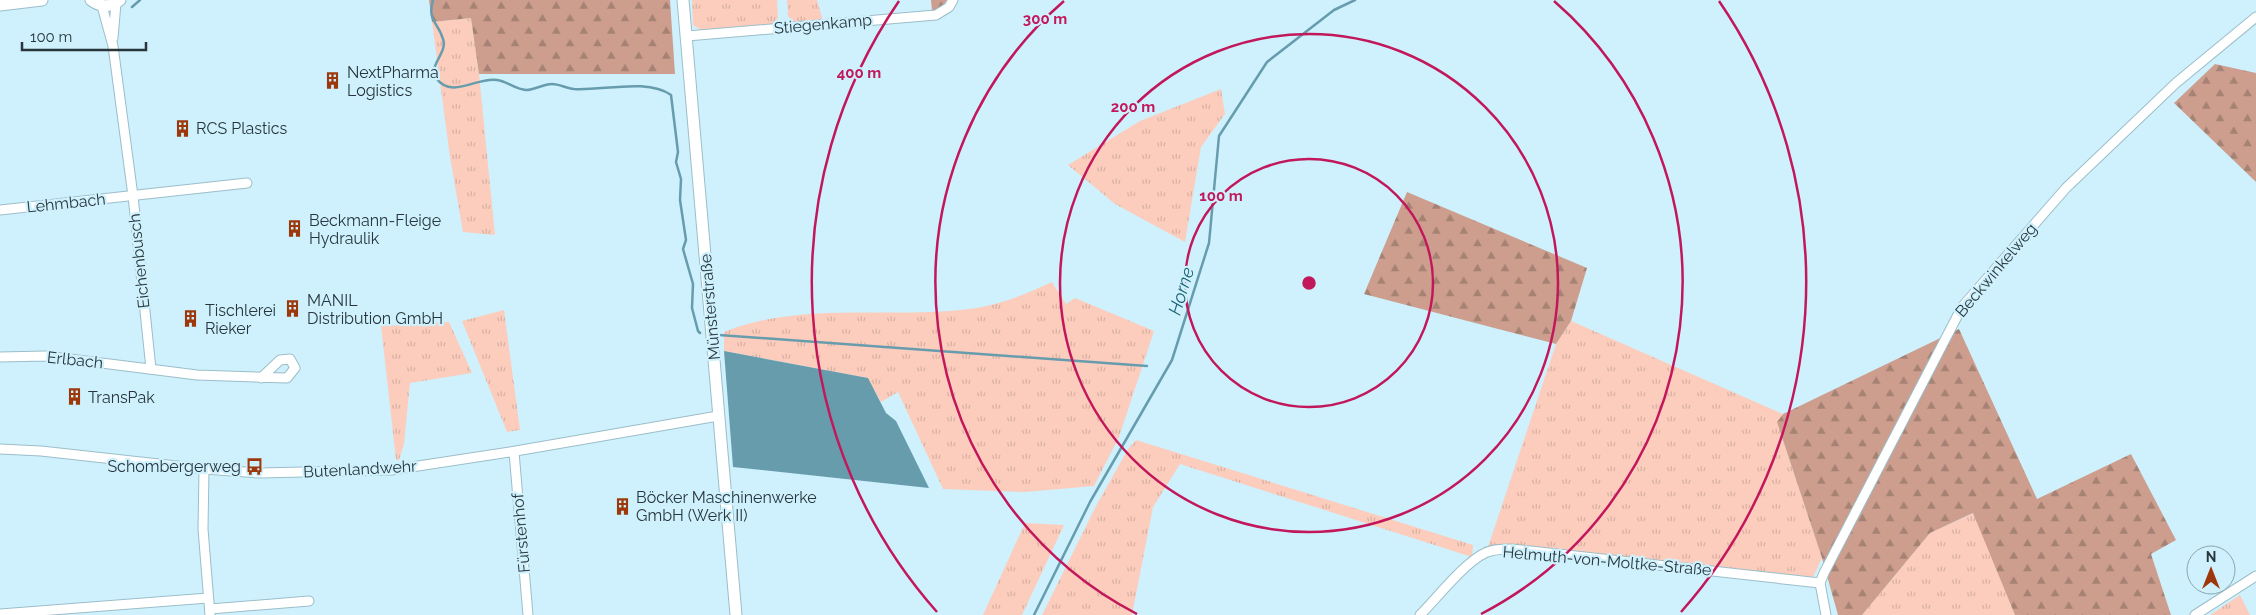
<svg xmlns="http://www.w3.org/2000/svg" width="2256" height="615" viewBox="0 0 2256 615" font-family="Raleway,sans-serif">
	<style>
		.grass { fill: url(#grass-tufts) }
		.forest { fill: url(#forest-firs) }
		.water { fill: #679cad }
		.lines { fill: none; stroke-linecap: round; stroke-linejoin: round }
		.stream { stroke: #679cad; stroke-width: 2.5 }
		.minor-casing { stroke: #9bbec9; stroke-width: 11 }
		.major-casing { stroke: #9bbec9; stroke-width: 13 }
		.minor { stroke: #fff; stroke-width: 9 }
		.major { stroke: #fff; stroke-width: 11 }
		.ring { fill: none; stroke: #c2185b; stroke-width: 2.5 }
		.labels { text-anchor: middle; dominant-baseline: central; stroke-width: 4.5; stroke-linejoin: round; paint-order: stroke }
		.street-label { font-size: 16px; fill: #28363b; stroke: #cef1fd }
		.poi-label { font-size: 16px; fill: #28363b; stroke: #cef1fd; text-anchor: start }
		.water-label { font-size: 18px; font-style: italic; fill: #1b6173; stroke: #cef1fd }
		.centre { fill: #c2185b; stroke: #cef1fd; stroke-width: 2.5 }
		.ring-label { font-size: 15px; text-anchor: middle; font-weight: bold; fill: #c2185b; stroke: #cef1fd; stroke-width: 4.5; stroke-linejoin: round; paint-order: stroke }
	</style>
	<defs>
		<pattern id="grass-tufts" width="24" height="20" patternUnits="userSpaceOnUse" patternTransform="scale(1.25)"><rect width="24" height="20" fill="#fccdbd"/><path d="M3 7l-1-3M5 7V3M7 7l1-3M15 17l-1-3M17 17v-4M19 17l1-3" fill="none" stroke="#d8b1a3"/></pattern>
		<pattern id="forest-firs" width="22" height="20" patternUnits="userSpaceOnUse" patternTransform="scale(1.25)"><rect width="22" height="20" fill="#cd9e8d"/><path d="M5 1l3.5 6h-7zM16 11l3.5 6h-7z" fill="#a68274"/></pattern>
	</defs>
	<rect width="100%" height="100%" fill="#cef1fd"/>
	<g class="grass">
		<polygon points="692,0 777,0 778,18 774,24 701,30 693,25"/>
		<polygon points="787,0 817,0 823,21 793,23 788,16"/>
		<polygon points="471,18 479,74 495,235 463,232 450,157 432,22"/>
		<polygon points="1221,89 1225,114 1201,147 1185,242 1115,204 1068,165 1140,121"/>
		<path d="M1052,282L1066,304L1075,298L1154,331L1119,437L1094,486L1025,492L943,489L898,392L881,402L867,378L724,351V332C800,301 889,319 969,309C998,306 1026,294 1052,282Z"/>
		<polygon points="504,310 520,430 507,432 462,321"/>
		<polygon points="1571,321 1783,414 1777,422 1822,558 1813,577 1502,545 1488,547 1556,344"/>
		<polygon points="449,322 472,373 410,383 404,444 399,460 396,460 381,326"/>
		<polygon points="1136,440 1473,545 1472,557 1180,464 1153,507 1132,615 1042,615 1096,506 1128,449"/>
		<polygon points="1974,513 2015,615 1862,615 1930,533"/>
		<polygon points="1025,523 1064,525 1022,615 983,615"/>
		<polygon points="2240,595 2250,615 2210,615"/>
	</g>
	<g class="forest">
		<polygon points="429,0 670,0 675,74 479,74 471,18 432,22"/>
		<polygon points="931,0 947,0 941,8 932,11"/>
		<polygon points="2215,64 2256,73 2256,182 2174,103"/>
		<polygon points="1407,192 1587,268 1571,321 1556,344 1364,294"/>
		<polygon points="1959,329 2037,499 2131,454 2176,540 2151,554 2171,615 2015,615 1973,513 1930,533 1862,615 1838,615 1822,558 1777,422 1783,414"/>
	</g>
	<polygon class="water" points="724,351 868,378 886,413 896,421 929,488 733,467"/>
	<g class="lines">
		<g class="stream">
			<path d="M433,0C427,21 438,22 443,39C448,53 428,65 436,78C452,100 478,76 497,80C507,81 516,90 526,90C535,90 543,84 552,84C559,84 566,88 574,89C602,91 647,78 671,95L678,152L676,162L681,179L680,200L686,240L683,249L693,284L692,308L698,331L700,333"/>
			<polyline points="132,7 140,0"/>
			<polyline points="719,335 1147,366"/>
			<polyline points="1034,615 1090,502 1172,360 1209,243 1219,136 1267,62 1334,10 1355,0"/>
		</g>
		<defs>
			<g id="minor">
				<polyline points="102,6 113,46 133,196 151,369"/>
				<polyline points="687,36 936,15 949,7 953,0"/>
				<polyline points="113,38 116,3"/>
				<polyline points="0,210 247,183"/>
				<polyline points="0,357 46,356 197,375 287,378 295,368 290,359 280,360 261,378"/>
				<polyline points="0,449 41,451 204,469 259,473 392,470 510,452 718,416"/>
				<polyline points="514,452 528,615"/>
				<polyline points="204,469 203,529 210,615"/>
				<polyline points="210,609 309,601"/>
				<polyline points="0,614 208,598"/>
				<path d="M1420,615C1437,598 1464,563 1485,553C1493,549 1503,549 1512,549L1820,583"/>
				<polyline points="1826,615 1820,583 1824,573 1962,307 2066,188 2176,83 2256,17"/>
				<polyline points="2195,615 2256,576"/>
			</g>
			<g id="major">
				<path d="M91,0C100,7 111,8 120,0"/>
				<polyline points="683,0 736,615"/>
				<polyline points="0,5 42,0"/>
			</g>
		</defs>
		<use href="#minor" class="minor-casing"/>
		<use href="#major" class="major-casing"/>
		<use href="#minor" class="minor"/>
		<use href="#major" class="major"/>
	</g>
	<g class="ring">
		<circle cx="1309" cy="283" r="124"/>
		<circle cx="1309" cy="283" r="249"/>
		<path d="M1137 614A373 373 0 0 1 1064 1M1554 1A373 373 0 0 1 1481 614"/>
		<path d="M937 612A497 497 0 0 1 899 1M1719 1A497 497 0 0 1 1681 612"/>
	</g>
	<defs>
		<symbol id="building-bare" viewBox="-9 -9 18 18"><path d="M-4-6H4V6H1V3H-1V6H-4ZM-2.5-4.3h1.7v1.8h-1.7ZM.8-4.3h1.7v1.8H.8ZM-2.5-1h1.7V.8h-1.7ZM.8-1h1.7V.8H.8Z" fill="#9d380a" stroke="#cef1fd" stroke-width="2.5" paint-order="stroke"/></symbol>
		<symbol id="bus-bare" viewBox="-9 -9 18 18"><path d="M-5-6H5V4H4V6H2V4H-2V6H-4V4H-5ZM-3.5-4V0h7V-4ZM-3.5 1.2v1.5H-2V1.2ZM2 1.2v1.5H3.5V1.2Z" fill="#9d380a" stroke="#cef1fd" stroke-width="2.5" paint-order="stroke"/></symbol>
	</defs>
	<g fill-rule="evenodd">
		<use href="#building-bare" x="320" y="68" width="25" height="25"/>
		<use href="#building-bare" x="170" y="116" width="25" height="25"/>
		<use href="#building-bare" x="282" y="216" width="25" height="25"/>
		<use href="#building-bare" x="280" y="296" width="25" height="25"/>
		<use href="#building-bare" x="178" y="306" width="25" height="25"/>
		<use href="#building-bare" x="62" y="384" width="25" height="25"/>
		<use href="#bus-bare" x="242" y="454" width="25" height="25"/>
		<use href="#building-bare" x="610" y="494" width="25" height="25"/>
	</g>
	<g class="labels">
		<g class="street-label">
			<text transform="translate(823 24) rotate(-5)">Stiegenkamp</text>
			<text transform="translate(66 203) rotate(-6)">Lehmbach</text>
			<text transform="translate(139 261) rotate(-96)">Eichenbusch</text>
			<text transform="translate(1996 270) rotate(-50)">Beckwinkelweg</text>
			<text transform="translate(710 307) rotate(-95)">Münsterstraße</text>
			<text transform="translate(75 360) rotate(6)">Erlbach</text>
			<text transform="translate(360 469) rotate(-3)">Butenlandwehr</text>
			<text transform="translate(521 533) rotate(-95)">Fürstenhof</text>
			<text transform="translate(1607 561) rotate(5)">Helmuth-von-Moltke-Straße</text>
		</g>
		<g class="poi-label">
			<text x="347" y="72">NextPharma<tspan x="347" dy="18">Logistics</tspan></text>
			<text x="196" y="128">RCS Plastics</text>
			<text x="309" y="220">Beckmann-Fleige<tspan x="309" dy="18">Hydraulik</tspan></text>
			<text x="307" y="300">MANIL<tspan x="307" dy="18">Distribution GmbH</tspan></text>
			<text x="205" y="310">Tischlerei<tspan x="205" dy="18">Rieker</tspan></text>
			<text x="88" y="397">TransPak</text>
			<text x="241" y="466" text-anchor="end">Schombergerweg</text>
			<text x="636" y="497">Böcker Maschinenwerke<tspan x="636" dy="18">GmbH (Werk II)</tspan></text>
		</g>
		<g class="water-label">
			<text transform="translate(1181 291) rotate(-73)">Horne</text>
		</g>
	</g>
	<circle cx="1309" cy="283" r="8" class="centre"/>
	<g class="ring-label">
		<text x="1045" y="24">300 m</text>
		<text x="859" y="78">400 m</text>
		<text x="1133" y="112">200 m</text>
		<text x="1221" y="201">100 m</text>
	</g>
	<g transform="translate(2211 570)"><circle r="24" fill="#cef1fd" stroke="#8ca6af"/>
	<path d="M0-4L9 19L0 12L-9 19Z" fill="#9d380a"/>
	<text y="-8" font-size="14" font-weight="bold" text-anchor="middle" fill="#28363b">N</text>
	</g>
	<path d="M22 42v8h124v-8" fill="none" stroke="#28363b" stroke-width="2.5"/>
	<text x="30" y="42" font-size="15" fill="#28363b" stroke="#cef1fd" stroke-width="4" paint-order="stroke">100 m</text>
</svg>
